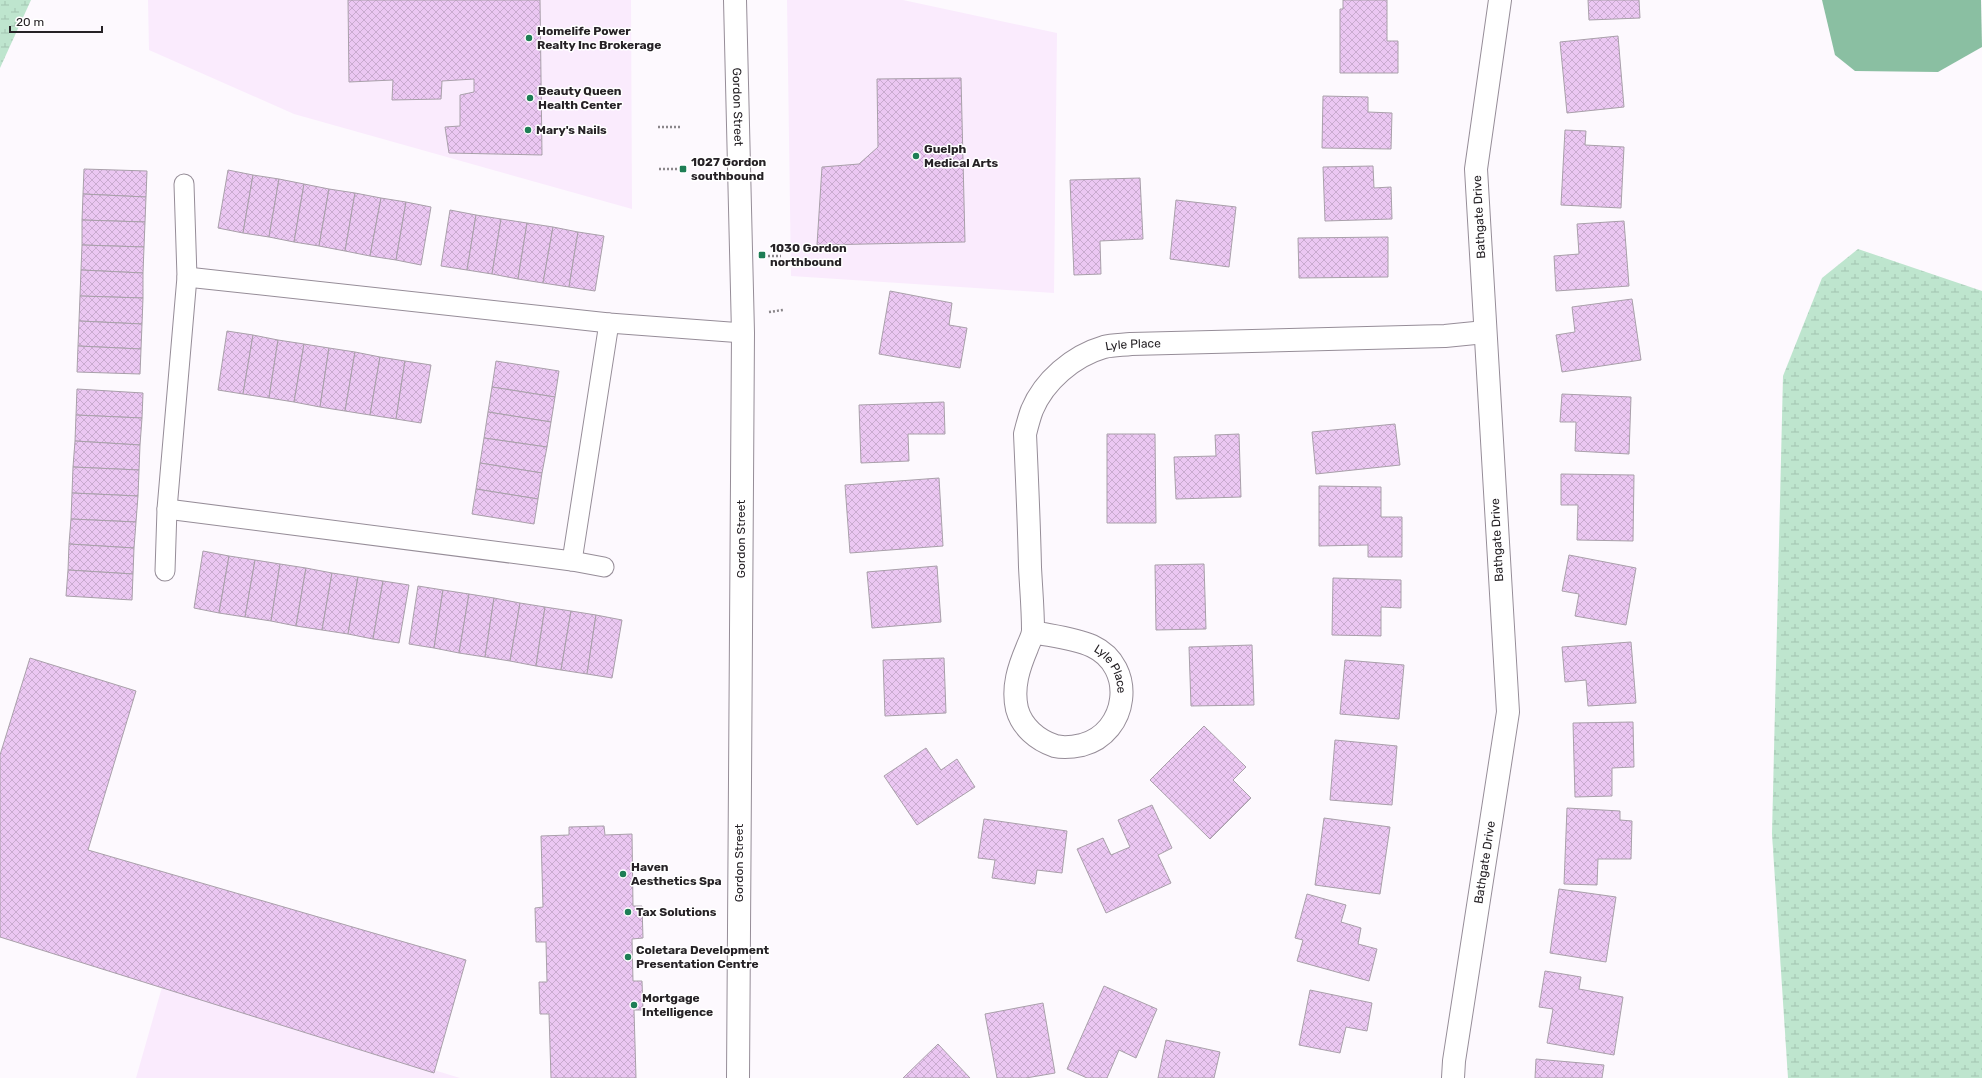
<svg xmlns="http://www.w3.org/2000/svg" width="1982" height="1078" viewBox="0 0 1982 1078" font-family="Rubik,sans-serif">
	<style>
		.built { fill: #faebfd }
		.wetland { fill: url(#wetland-marsh) }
		.water { fill: #8abfa2 }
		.building { fill: url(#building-cross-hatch); stroke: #a9a0aa }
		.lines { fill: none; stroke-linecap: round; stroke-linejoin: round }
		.service-casing { stroke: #968d98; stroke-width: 21 }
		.minor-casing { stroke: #968d98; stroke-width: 24 }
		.secondary-casing { stroke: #968d98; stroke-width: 24 }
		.path { stroke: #8a868a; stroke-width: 2.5; stroke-dasharray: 2 2; stroke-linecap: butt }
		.service { stroke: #fff; stroke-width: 19 }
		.minor { stroke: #fff; stroke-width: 22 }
		.secondary { stroke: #fff; stroke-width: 22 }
		.poi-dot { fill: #1e7e55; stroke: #fff; stroke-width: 1.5 }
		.labels { text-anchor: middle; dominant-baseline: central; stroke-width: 3; stroke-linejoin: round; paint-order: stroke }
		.poi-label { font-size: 12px; font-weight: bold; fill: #262226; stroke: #fff; text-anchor: start }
		.street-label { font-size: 12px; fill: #262226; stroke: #fff }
	</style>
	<defs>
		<pattern id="wetland-marsh" width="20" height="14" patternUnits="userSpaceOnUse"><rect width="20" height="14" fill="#bee5ce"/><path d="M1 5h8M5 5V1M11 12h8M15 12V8" fill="none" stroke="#a3c4b1"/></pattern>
		<pattern id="building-cross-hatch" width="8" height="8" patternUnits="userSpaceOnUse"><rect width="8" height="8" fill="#ebc7f2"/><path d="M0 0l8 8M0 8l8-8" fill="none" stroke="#c9abcf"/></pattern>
	</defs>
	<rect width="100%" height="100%" fill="#fdf9fe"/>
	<g class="built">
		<polygon points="148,0 631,0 632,209 294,114 149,50"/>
		<polygon points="787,0 903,0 1057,33 1054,293 791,276"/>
		<polygon points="162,987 460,1078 136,1078"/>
	</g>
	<g class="wetland">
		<polygon points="0,0 31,0 0,68"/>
		<polygon points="1858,249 1982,291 1982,1078 1788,1078 1772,834 1783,376 1822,278"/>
	</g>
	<polygon class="water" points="1822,0 1981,0 1982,47 1938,72 1855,71 1835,55"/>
	<g class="building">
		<polygon points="348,0 540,0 542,155 449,153 445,127 460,126 460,95 474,92 474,79 442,81 441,99 392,100 393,80 349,82"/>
		<polygon points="1343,0 1387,0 1387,41 1398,41 1398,73 1340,73 1340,9 1343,9"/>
		<polygon points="1588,0 1639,0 1640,18 1589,20"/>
		<polygon points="1618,36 1624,107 1567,113 1560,42"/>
		<polygon points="961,78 965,242 817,245 822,167 859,164 878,147 877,79"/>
		<polygon points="1323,96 1368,97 1368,112 1392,113 1391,149 1322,148"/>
		<polygon points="1565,130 1586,131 1585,145 1624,147 1621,208 1561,205"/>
		<polygon points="1373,166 1374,188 1391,187 1392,219 1325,221 1323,167"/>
		<polygon points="84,169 147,171 146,197 83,194"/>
		<polygon points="228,170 253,175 243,233 218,228"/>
		<polygon points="253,175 279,179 269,237 243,233"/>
		<polygon points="1140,178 1143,239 1100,241 1101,274 1074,275 1070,180"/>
		<polygon points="279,179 304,184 294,242 269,237"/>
		<polygon points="304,184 329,189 319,246 294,242"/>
		<polygon points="329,189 355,193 345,251 319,246"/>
		<polygon points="355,193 381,198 370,256 345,251"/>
		<polygon points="83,194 146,197 145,222 82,220"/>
		<polygon points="381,198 406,202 396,260 370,256"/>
		<polygon points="1176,200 1236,207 1229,267 1170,259"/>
		<polygon points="406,202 431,207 421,265 396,260"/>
		<polygon points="450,210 476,215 467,270 441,266"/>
		<polygon points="476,215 501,219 492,274 467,270"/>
		<polygon points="501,219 527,223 518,279 492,274"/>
		<polygon points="82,220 145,222 144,247 82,245"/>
		<polygon points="1624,221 1629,286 1556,291 1554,256 1579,254 1577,224"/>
		<polygon points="527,223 553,227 543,283 518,279"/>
		<polygon points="553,227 578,232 569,287 543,283"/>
		<polygon points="578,232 604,236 595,291 569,287"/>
		<polygon points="1388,237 1388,277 1299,278 1298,238"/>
		<polygon points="82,245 144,247 143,273 81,270"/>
		<polygon points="81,270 143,273 143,298 80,296"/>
		<polygon points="890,291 952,303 949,325 967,328 960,368 879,354"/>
		<polygon points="80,296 143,298 142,324 79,321"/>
		<polygon points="1632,299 1641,360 1562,372 1556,335 1575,332 1572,307"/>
		<polygon points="79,321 142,324 141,349 78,346"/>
		<polygon points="227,331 253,335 243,394 218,390"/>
		<polygon points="253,335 278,340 269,398 243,394"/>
		<polygon points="278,340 304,344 294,402 269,398"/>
		<polygon points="304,344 329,348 320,407 294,402"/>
		<polygon points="78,346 141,349 140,374 77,372"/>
		<polygon points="329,348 355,352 345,411 320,407"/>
		<polygon points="355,352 380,357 370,415 345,411"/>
		<polygon points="380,357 405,361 396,419 370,415"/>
		<polygon points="405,361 431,365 421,423 396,419"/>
		<polygon points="496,361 559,371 555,397 492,387"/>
		<polygon points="492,387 555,397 551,422 488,412"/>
		<polygon points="77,389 143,393 142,418 76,415"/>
		<polygon points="1562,394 1631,397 1629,454 1575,451 1576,422 1560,422"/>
		<polygon points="944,402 945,434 908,434 909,461 861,463 859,405"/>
		<polygon points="488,412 551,422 547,447 484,438"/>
		<polygon points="76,415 142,418 140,445 75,441"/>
		<polygon points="1395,424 1400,465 1316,474 1312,432"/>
		<polygon points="1107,434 1155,434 1156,523 1107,523"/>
		<polygon points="1239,434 1241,497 1176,499 1174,457 1216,456 1215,435"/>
		<polygon points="484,438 547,447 542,473 480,463"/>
		<polygon points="75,441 140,445 139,470 73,467"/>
		<polygon points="480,463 542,473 538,499 476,489"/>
		<polygon points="73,467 139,470 138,496 72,493"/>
		<polygon points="1561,474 1634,475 1633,541 1577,540 1578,505 1561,505"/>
		<polygon points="939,478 943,546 850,553 845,485"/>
		<polygon points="1319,486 1381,487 1381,517 1402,517 1402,557 1368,557 1368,545 1319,546"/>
		<polygon points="476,489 538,499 534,524 472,514"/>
		<polygon points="72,493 138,496 136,522 71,519"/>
		<polygon points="71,519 136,522 134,548 69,544"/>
		<polygon points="69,544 134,548 133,574 68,570"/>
		<polygon points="203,551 229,556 219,613 194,608"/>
		<polygon points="1569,555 1636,568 1626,625 1575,616 1579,594 1562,591"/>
		<polygon points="229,556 255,560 245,617 219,613"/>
		<polygon points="255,560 280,564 271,621 245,617"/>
		<polygon points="280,564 306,568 296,626 271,621"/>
		<polygon points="1204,564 1206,629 1156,630 1155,565"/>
		<polygon points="937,566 941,622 872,628 867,572"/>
		<polygon points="306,568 332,573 322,630 296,626"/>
		<polygon points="68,570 133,574 132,600 66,596"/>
		<polygon points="332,573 358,577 348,634 322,630"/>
		<polygon points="358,577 383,581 373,639 348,634"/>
		<polygon points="1333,578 1401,580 1401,608 1381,607 1381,636 1332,635"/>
		<polygon points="383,581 409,585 399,643 373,639"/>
		<polygon points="418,586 443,590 434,648 409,644"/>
		<polygon points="443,590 469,594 459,653 434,648"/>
		<polygon points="469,594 494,598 485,657 459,653"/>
		<polygon points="494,598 520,603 510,661 485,657"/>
		<polygon points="520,603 545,607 536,666 510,661"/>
		<polygon points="545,607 571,611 561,670 536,666"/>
		<polygon points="571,611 596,615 587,674 561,670"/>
		<polygon points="596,615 622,620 612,678 587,674"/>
		<polygon points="1631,642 1636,703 1588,706 1586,680 1565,682 1562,647"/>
		<polygon points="1252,645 1254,705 1191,706 1189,647"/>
		<polygon points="30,658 136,691 88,850 466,960 434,1073 0,937 0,755"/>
		<polygon points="944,658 946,713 885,716 883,660"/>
		<polygon points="1345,660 1404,665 1399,719 1340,714"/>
		<polygon points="1633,722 1634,767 1612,768 1612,796 1575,797 1573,723"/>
		<polygon points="1204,726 1246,767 1233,780 1251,798 1210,839 1150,780"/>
		<polygon points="1335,740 1397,746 1392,805 1330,800"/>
		<polygon points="926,748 941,770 957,759 975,787 917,825 884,776"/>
		<polygon points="1152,805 1172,848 1158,855 1171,883 1106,913 1077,849 1103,838 1111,855 1130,847 1118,820"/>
		<polygon points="1567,808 1620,811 1620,820 1632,821 1631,859 1598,859 1597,885 1564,884"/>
		<polygon points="1324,818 1390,827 1380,894 1315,885"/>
		<polygon points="984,819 1067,831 1062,873 1037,870 1035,884 992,878 995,860 978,858"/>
		<polygon points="604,826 605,835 632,834 633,906 642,906 643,938 632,939 633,981 642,981 643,1010 634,1010 636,1078 551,1078 549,1014 540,1014 539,982 547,982 546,942 536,942 535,908 543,907 541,836 569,835 569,827"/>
		<polygon points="1559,889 1616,897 1606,962 1550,953"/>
		<polygon points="1307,894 1346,905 1341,922 1361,928 1358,944 1377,949 1369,981 1297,961 1303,940 1295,938"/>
		<polygon points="1545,971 1581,977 1579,989 1623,997 1614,1055 1547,1043 1553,1009 1539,1007"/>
		<polygon points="1104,986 1157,1009 1136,1058 1119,1050 1107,1078 1087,1078 1067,1069"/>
		<polygon points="1310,990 1372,1003 1367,1031 1346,1027 1340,1053 1299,1045"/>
		<polygon points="1043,1003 1055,1073 1026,1078 997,1078 985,1014"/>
		<polygon points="1166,1040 1220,1052 1214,1078 1158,1078"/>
		<polygon points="938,1044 970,1078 903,1078"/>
		<polygon points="1536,1059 1604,1065 1602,1078 1535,1078"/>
	</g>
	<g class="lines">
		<defs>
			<g id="service">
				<polyline points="187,277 609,323 743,333"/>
				<polyline points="167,509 572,561 604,567"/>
				<polyline points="572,561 609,323"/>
				<polyline points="165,571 167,509 187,277 184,184"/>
			</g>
			<g id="minor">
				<path id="s1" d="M1033,632C1052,636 1074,638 1092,646C1137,667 1128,733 1082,745C1073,747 1063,748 1055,746C1037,740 1022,727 1017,709C1012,687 1019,667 1027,648C1029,642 1033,636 1033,630C1033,609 1031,588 1030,567C1029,523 1027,478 1025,434C1027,426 1029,418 1032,410C1044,381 1073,356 1104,347C1112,345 1122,345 1131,344L1445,336L1485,332"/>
				<path id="s2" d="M1453,1078L1454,1061L1508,712L1476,169L1500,0"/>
			</g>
			<g id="secondary">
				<path id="s3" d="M735,0L743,333L738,1078"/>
			</g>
		</defs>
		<use href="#service" class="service-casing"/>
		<use href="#minor" class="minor-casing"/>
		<use href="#secondary" class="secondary-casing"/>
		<g class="path">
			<polyline points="658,127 682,127"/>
			<polyline points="659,169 683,169"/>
			<polyline points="768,256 781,256"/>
			<polyline points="769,312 783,310"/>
		</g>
		<use href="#service" class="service"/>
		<use href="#minor" class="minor"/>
		<use href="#secondary" class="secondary"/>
	</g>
	<g class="poi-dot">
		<circle cx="529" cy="38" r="4"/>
		<circle cx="530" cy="98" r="4"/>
		<circle cx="528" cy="130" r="4"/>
		<circle cx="916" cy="156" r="4"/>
		<rect x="679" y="165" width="8" height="8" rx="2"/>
		<rect x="758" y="251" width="8" height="8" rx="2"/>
		<circle cx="623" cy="874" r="4"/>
		<circle cx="628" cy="912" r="4"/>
		<circle cx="628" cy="957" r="4"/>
		<circle cx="634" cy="1005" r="4"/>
	</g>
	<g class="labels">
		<g class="poi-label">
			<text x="537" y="31">Homelife Power<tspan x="537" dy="14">Realty Inc Brokerage</tspan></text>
			<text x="538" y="91">Beauty Queen<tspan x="538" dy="14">Health Center</tspan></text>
			<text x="536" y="130">Mary's Nails</text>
			<text x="924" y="149">Guelph<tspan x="924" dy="14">Medical Arts</tspan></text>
			<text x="691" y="162">1027 Gordon<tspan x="691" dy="14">southbound</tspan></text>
			<text x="770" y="248">1030 Gordon<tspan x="770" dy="14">northbound</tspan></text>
			<text x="631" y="867">Haven<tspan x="631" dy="14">Aesthetics Spa</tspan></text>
			<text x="636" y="912">Tax Solutions</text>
			<text x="636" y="950">Coletara Development<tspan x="636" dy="14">Presentation Centre</tspan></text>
			<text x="642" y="998">Mortgage<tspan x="642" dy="14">Intelligence</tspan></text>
		</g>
		<g class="street-label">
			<text stroke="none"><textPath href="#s3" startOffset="107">Gordon Street</textPath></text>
			<text transform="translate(1479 217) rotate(-93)">Bathgate Drive</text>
			<text stroke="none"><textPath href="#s1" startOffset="703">Lyle Place</textPath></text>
			<text transform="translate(741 539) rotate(-90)">Gordon Street</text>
			<text transform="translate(1497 540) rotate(-93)">Bathgate Drive</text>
			<text stroke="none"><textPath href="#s1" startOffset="92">Lyle Place</textPath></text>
			<text stroke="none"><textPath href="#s2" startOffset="218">Bathgate Drive</textPath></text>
			<text transform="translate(739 863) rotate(-90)">Gordon Street</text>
		</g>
	</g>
	<path d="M10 26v6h92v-6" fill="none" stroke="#262226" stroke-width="2"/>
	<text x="16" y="26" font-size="12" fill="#262226" stroke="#ffffff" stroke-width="3" paint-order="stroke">20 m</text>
</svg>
